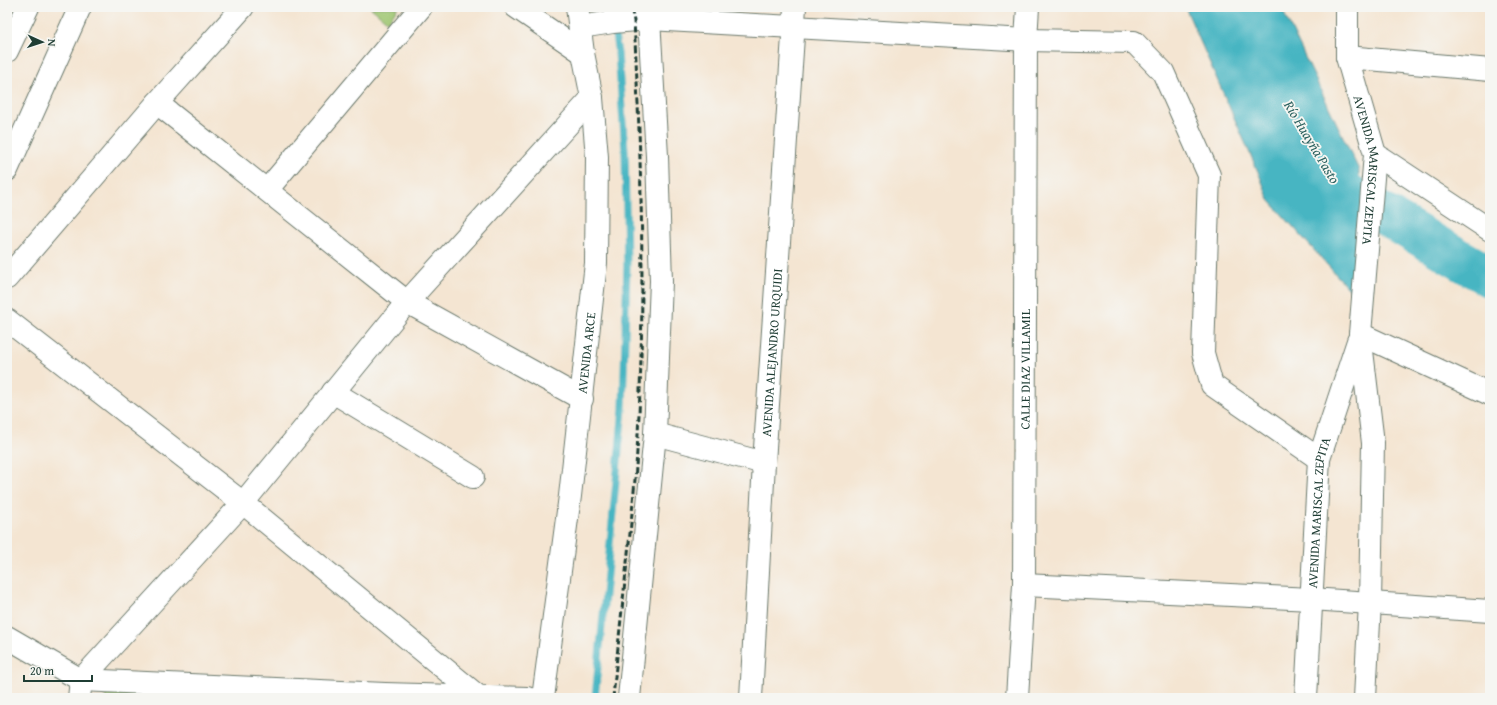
<svg xmlns="http://www.w3.org/2000/svg" width="1497" height="705" viewBox="0 0 1497 705" font-family="'Gentium Book Plus',serif">
	<style>
		.green { fill: #9fc671; stroke: #5f8252 }
		.water { fill: #47b5c2; stroke: #33797b }
		.lines { fill: none; stroke-linecap: round; stroke-linejoin: round }
		.stream { stroke: #47b5c2; stroke-width: 7 }
		.river { stroke: #47b5c2; stroke-width: 41 }
		.street-casing { stroke: #6a786b; stroke-width: 24 }
		.highway-casing { stroke: #6a786b; stroke-width: 24 }
		.street { stroke: #fff; stroke-width: 22 }
		.highway { stroke: #fff; stroke-width: 22 }
		.rail { stroke: #1f3d34; stroke-width: 3; stroke-dasharray: 6 3; stroke-linecap: butt }
		.labels { text-anchor: middle; dominant-baseline: central; stroke-width: 3.5; stroke-linejoin: round; paint-order: stroke }
		.street-label { font-size: 13px; fill: #1f3d34; stroke: #f6f6f2 }
		.water-label { font-size: 14px; font-style: italic; fill: #2b615f; stroke: #f6f6f2 }
	</style>
	<rect width="100%" height="100%" fill="#f6f6f2"/>
	<filter id="ink" filterUnits="userSpaceOnUse"><feTurbulence type="fractalNoise" baseFrequency=".025" numOctaves="2"/><feDisplacementMap in="SourceGraphic" scale="8" xChannelSelector="R" yChannelSelector="G"/><feConvolveMatrix kernelMatrix="1 2 1 2 8 2 1 2 1" color-interpolation-filters="sRGB"/></filter>
	<filter id="wash" filterUnits="userSpaceOnUse"><feTurbulence type="fractalNoise" baseFrequency=".012" numOctaves="4" result="noise"/><feDisplacementMap in="SourceGraphic" scale="16" xChannelSelector="R" yChannelSelector="G"/><feGaussianBlur stdDeviation="0.9" result="paint"/><feColorMatrix in="noise" values="0 0 0 0 0 0 0 0 0 0 0 0 0 0 0 0 0 1.4 0 .05"/><feComposite in="paint" operator="in"/></filter>
	<g filter="url(#wash)">
		<rect width="100%" height="100%" fill="#f4e5d2"/>
		<g class="green">
			<polygon points="370,7 398,7 388,22"/>
			<polygon points="117,685 156,688 165,698 105,698 106,693"/>
		</g>
		<polygon class="water" points="1185,7 1281,7 1359,170 1357,298 1269,200 1259,174"/>
		<g class="lines">
			<polyline class="stream" points="595,698 623,409 627,266 625,150 618,53 610,7"/>
			<polyline class="river" points="1321,160 1335,186 1490,277"/>
		</g>
	</g>
	<g filter="url(#ink)">
		<g class="lines">
			<defs>
				<g id="street">
					<polyline points="516,7 583,53"/>
					<path id="s1" d="M1347,7V57L1375,154L1360,334L1373,443L1370,603L1365,698"/>
					<polyline points="580,27 613,22 649,19 1026,40 1134,42 1163,72 1209,175 1203,353 1212,385 1319,459"/>
					<polyline points="1347,57 1490,70"/>
					<polyline points="157,103 407,302 582,399"/>
					<polyline points="1375,154 1490,230"/>
					<polyline points="7,170 80,7"/>
					<polyline points="267,190 421,7"/>
					<polyline points="7,278 157,103 243,7"/>
					<polyline points="7,320 243,503 479,697"/>
					<polyline points="1360,334 1490,394"/>
					<polyline points="333,392 473,477"/>
					<polyline points="655,434 764,463"/>
					<polyline points="1024,585 1311,599 1490,611"/>
					<polyline points="7,637 81,680 385,694 527,698"/>
					<polyline points="79,698 81,680 243,503 407,302 592,98"/>
					<path id="s2" d="M543,698L570,496L596,263L597,157L592,98L583,53L577,7"/>
					<polyline points="629,698 655,434 661,281 657,156 649,19 646,7"/>
					<path id="s3" d="M751,698L764,463L795,7"/>
					<path id="s4" d="M1017,698L1024,585L1026,40L1028,7"/>
					<path id="s5" d="M1306,698L1319,459L1358,341"/>
				</g>
				<polyline id="highway" points="7,51 28,7"/>
			</defs>
			<use href="#street" class="street-casing"/>
			<use href="#highway" class="highway-casing"/>
			<use href="#street" class="street"/>
			<use href="#highway" class="highway"/>
			<path class="rail" d="M613,698C620,621 630,544 636,467C646,319 642,170 634,21L631,7"/>
		</g>
	</g>
	<g class="labels">
		<g class="street-label">
			<text stroke="none"><textPath href="#s1" startOffset="166">AVENIDA MARISCAL ZEPITA</textPath></text>
			<text stroke="none"><textPath href="#s3" startOffset="346">AVENIDA ALEJANDRO URQUIDI</textPath></text>
			<text stroke="none"><textPath href="#s2" startOffset="348">AVENIDA ARCE</textPath></text>
			<text stroke="none"><textPath href="#s4" startOffset="329">CALLE DIAZ VILLAMIL</textPath></text>
			<text stroke="none"><textPath href="#s5" startOffset="186">AVENIDA MARISCAL ZEPITA</textPath></text>
		</g>
		<g class="water-label">
			<text transform="translate(1312 142) rotate(59)">Río Huayña Pasto</text>
		</g>
	</g>
	<rect width="1497" height="705" fill="none" stroke="#f6f6f2" stroke-width="24"/>
	<g transform="translate(42 42) rotate(93)" stroke="#f6f6f2" stroke-width="3" paint-order="stroke">
	<path d="M0-3L7 15L0 10L-7 15Z" fill="#1f3d34"/>
	<text y="-6" font-size="11" font-weight="bold" text-anchor="middle" fill="#1f3d34">N</text>
	</g>
	<path d="M24 675v6h68v-6" fill="none" stroke="#1f3d34" stroke-width="2"/>
	<text x="30" y="675" font-size="12" fill="#1f3d34" stroke="#f6f6f2" stroke-width="3" paint-order="stroke">20 m</text>
</svg>
